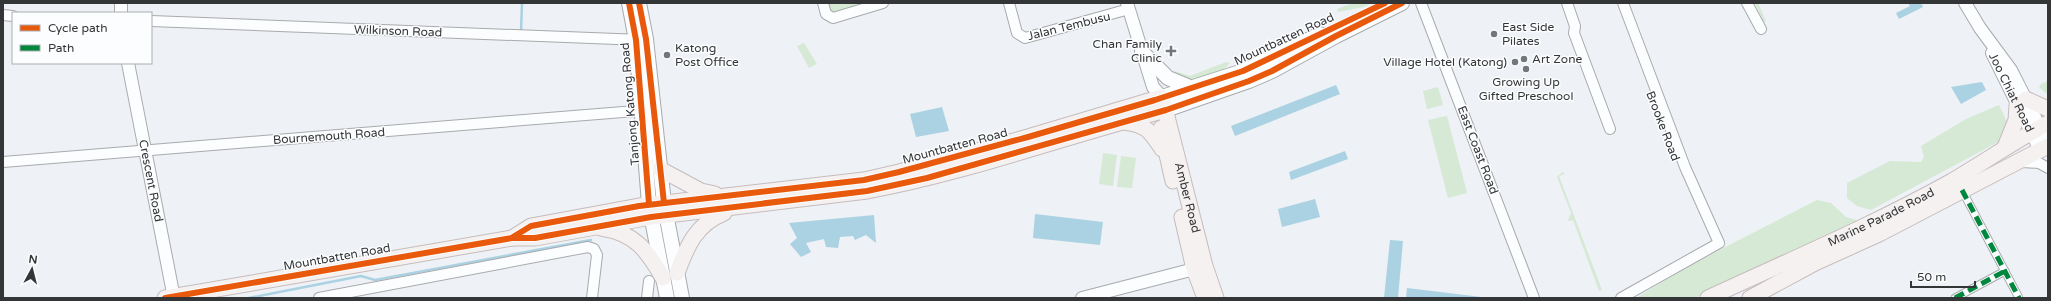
<svg xmlns="http://www.w3.org/2000/svg" width="2051" height="301" viewBox="0 0 2051 301" font-family="'Varela Round',sans-serif">
	<style>
		.green { fill: #d5e9d5 }
		.water { fill: #aad2e2 }
		.lines { fill: none; stroke-linecap: round; stroke-linejoin: round }
		.stream { stroke: #aad2e2; stroke-width: 2.5 }
		.pedestrian-casing { stroke: #a8aaad; stroke-width: 9 }
		.minor-casing { stroke: #a8aaad; stroke-width: 12 }
		.tertiary-casing { stroke: #a8aaad; stroke-width: 14 }
		.secondary-casing { stroke: #a8aaad; stroke-width: 16 }
		.primary-casing { stroke: #c5bcbd; stroke-width: 17 }
		.pedestrian { stroke: #fcfdfe; stroke-width: 7 }
		.minor { stroke: #fcfdfe; stroke-width: 10 }
		.tertiary { stroke: #fcfdfe; stroke-width: 12 }
		.secondary { stroke: #fcfdfe; stroke-width: 14 }
		.primary { stroke: #f6f1f1; stroke-width: 15 }
		.quiet { stroke: #00873e; stroke-width: 5; stroke-dasharray: 10 5; stroke-linecap: butt }
		.cycleway-casing { stroke: #fcfdff; stroke-width: 8 }
		.cycleway { stroke: #e8590c; stroke-width: 6 }
		.poi-dot { fill: #74777a; stroke: #fcfdff; stroke-width: 1.5 }
		.labels { text-anchor: middle; dominant-baseline: central; stroke-width: 3; stroke-linejoin: round; paint-order: stroke }
		.street-label { font-size: 12px; fill: #333537; stroke: #fcfdff }
		.poi-label { font-size: 12px; fill: #333537; stroke: #fcfdff; text-anchor: start }
	</style>
	<rect width="100%" height="100%" fill="#eef1f5"/>
	<g class="green">
		<polygon points="826,3 865,3 829,14"/>
		<polygon points="1353,3 1372,3 1363,7 1338,12 1337,9"/>
		<polygon points="1755,3 1758,3 1766,21 1764,22"/>
		<polygon points="804,43 817,64 809,68 797,46"/>
		<polygon points="1262,46 1264,53 1247,60 1244,57"/>
		<polygon points="1226,62 1230,63 1222,71 1187,81 1173,75 1175,71 1190,76"/>
		<polygon points="2048,81 2048,95 2039,87 2041,84"/>
		<polygon points="1438,87 1443,105 1427,109 1423,91"/>
		<polygon points="1999,105 2013,134 1871,210 1857,206 1847,198 1847,183 1890,161 1921,162 1924,157 1921,146 1966,119"/>
		<polygon points="1447,116 1467,193 1448,198 1428,120"/>
		<polygon points="1103,153 1117,155 1113,186 1099,184"/>
		<polygon points="1121,156 1136,158 1132,188 1117,187"/>
		<polygon points="1562,172 1565,174 1559,176 1602,290 1599,291 1573,220 1568,221 1571,213 1557,177"/>
		<polygon points="1817,200 1831,203 1846,217 1860,221 1695,298 1636,298 1692,264"/>
	</g>
	<g class="water">
		<polygon points="1908,3 1921,3 1923,7 1899,19 1896,13 1910,6"/>
		<polygon points="1982,82 1986,90 1961,104 1951,87"/>
		<polygon points="1336,85 1340,94 1235,136 1231,126"/>
		<polygon points="942,107 949,131 916,137 910,114"/>
		<polygon points="1345,151 1348,159 1291,180 1289,172"/>
		<polygon points="1315,199 1320,217 1282,227 1278,209"/>
		<polygon points="1035,214 1103,222 1100,245 1033,238"/>
		<polygon points="874,215 876,243 866,235 855,240 853,236 840,237 838,248 826,247 824,239 806,243 811,252 801,257 790,244 797,238 789,223"/>
		<polygon points="1390,240 1403,241 1398,298 1384,298"/>
		<polygon points="1407,288 1490,298 1406,298"/>
	</g>
	<g class="lines">
		<g class="stream">
			<polyline points="521,32 522,3"/>
			<polyline points="249,298 361,276 375,280 591,240"/>
		</g>
		<defs>
			<g id="pedestrian">
				<polyline points="1962,190 2019,298"/>
				<polyline points="1955,298 2005,271"/>
			</g>
			<g id="minor">
				<polyline points="823,3 826,14 833,18 883,3"/>
				<polyline points="1009,3 1017,33 1025,38 1129,9"/>
				<polyline points="1421,3 1534,298"/>
				<polyline points="1567,3 1575,26 1574,33 1610,129"/>
				<polyline points="1747,3 1761,29"/>
				<polyline points="3,15 13,16"/>
				<polyline points="151,21 642,40"/>
				<polyline points="3,162 648,110"/>
				<polyline points="2022,162 2039,163 2048,168"/>
				<polyline points="319,298 588,247 594,249 597,255 592,298"/>
				<polyline points="647,298 649,281"/>
				<polyline points="1621,298 1719,243 1685,167 1623,3"/>
			</g>
			<g id="tertiary">
				<polyline points="1127,3 1153,87 1162,97"/>
				<polyline points="1965,3 1980,28 2011,70 2048,143"/>
				<polyline points="121,13 121,3"/>
				<path id="s1" d="M1992,53L2040,150"/>
				<path id="s2" d="M128,63L174,298"/>
				<polyline points="1082,298 1202,267"/>
			</g>
			<g id="secondary">
				<polyline points="629,3 636,40 649,204 667,298"/>
				<polyline points="639,3 646,39 664,203 682,298"/>
				<polyline points="1142,52 1168,78 1192,88"/>
				<polyline points="1162,97 1243,71 1320,34"/>
				<polyline points="1166,110 1249,81 1272,71 1336,36 1402,3"/>
			</g>
			<g id="primary">
				<polyline points="2026,99 2048,109"/>
				<path d="M1124,122C1147,125 1150,131 1162,149"/>
				<polyline points="1161,128 1173,181"/>
				<polyline points="2005,147 2016,120 2017,105"/>
				<polyline points="660,169 701,191 715,194"/>
				<polyline points="1182,217 1194,269 1205,298"/>
				<path d="M601,228C635,233 647,250 663,278"/>
				<path id="s3" d="M512,238L531,226L639,206L864,180L899,172L1028,137L1162,97L1205,266L1216,298"/>
				<path d="M677,273C687,246 696,224 724,213"/>
				<path d="M165,298L512,238H535L651,217L867,191C969,172 1066,136 1166,110"/>
				<path id="s4" d="M1708,298C1790,260 1873,225 1952,181C1984,162 2015,141 2048,123"/>
				<polyline points="1750,298 1815,263 1879,234 2048,146"/>
			</g>
		</defs>
		<use href="#pedestrian" class="pedestrian-casing"/>
		<use href="#minor" class="minor-casing"/>
		<use href="#tertiary" class="tertiary-casing"/>
		<use href="#secondary" class="secondary-casing"/>
		<use href="#primary" class="primary-casing"/>
		<use href="#pedestrian" class="pedestrian"/>
		<use href="#minor" class="minor"/>
		<use href="#tertiary" class="tertiary"/>
		<use href="#secondary" class="secondary"/>
		<use href="#primary" class="primary"/>
		<g class="quiet">
			<polyline points="1962,190 2019,298"/>
			<polyline points="1955,298 2005,271"/>
		</g>
		<defs>
			<g id="cycleway">
				<polyline points="629,3 636,40 649,204"/>
				<polyline points="639,3 646,39 664,203"/>
				<polyline points="513,237 531,226 639,206 864,180 899,172 1028,137 1155,100 1243,71 1385,3"/>
				<polyline points="165,298 512,238 535,238 651,217 867,191 927,178 1166,110 1249,81 1272,71 1336,36 1402,3"/>
			</g>
		</defs>
		<use href="#cycleway" class="cycleway-casing"/>
		<use href="#cycleway" class="cycleway"/>
	</g>
	<g class="poi-dot">
		<circle cx="1494" cy="34" r="4"/>
		<path d="M1169 45h4v4h4v4h-4v4h-4v-4h-4v-4h4z"/>
		<circle cx="667" cy="55" r="4"/>
		<circle cx="1524" cy="59" r="4"/>
		<circle cx="1515" cy="62" r="4"/>
		<circle cx="1526" cy="69" r="4"/>
	</g>
	<g class="labels">
		<g class="street-label">
			<text transform="translate(1069 26) rotate(-14)">Jalan Tembusu</text>
			<text transform="translate(398 31) rotate(2)">Wilkinson Road</text>
			<text transform="translate(1284 39) rotate(-25)">Mountbatten Road</text>
			<text stroke="none"><textPath href="#s1" startOffset="44">Joo Chiat Road</textPath></text>
			<text transform="translate(630 104) rotate(-95)">Tanjong Katong Road</text>
			<text transform="translate(1663 126) rotate(69)">Brooke Road</text>
			<text transform="translate(329 136) rotate(-4)">Bournemouth Road</text>
			<text transform="translate(955 146) rotate(-15)">Mountbatten Road</text>
			<text transform="translate(1478 150) rotate(69)">East Coast Road</text>
			<text stroke="none"><textPath href="#s2" startOffset="120">Crescent Road</textPath></text>
			<text stroke="none"><textPath href="#s3" startOffset="772">Amber Road</textPath></text>
			<text stroke="none"><textPath href="#s4" startOffset="191">Marine Parade Road</textPath></text>
			<text transform="translate(337 257) rotate(-10)">Mountbatten Road</text>
		</g>
		<g class="poi-label">
			<text x="1502" y="27">East Side<tspan x="1502" dy="14">Pilates</tspan></text>
			<text x="1162" y="44" text-anchor="end">Chan Family<tspan x="1162" dy="14">Clinic</tspan></text>
			<text x="675" y="48">Katong<tspan x="675" dy="14">Post Office</tspan></text>
			<text x="1532" y="59">Art Zone</text>
			<text x="1507" y="62" text-anchor="end">Village Hotel (Katong)</text>
			<text x="1526" y="82" text-anchor="middle">Growing Up<tspan x="1526" dy="14">Gifted Preschool</tspan></text>
		</g>
	</g>
	<rect width="2051" height="301" fill="none" stroke="#333537" stroke-width="8"/>
	<rect x="12" y="12" width="140" height="52" fill="#fcfdff" stroke="#acadaf"/>
	<rect x="20" y="25" width="20" height="6" fill="#e8590c" stroke="#acadaf"/>
	<text x="48" y="32" font-size="12" fill="#333537">Cycle path</text>
	<rect x="20" y="45" width="20" height="6" fill="#00873e" stroke="#acadaf"/>
	<text x="48" y="52" font-size="12" fill="#333537">Path</text>
	<g transform="translate(32 269) rotate(7)" stroke="#fcfdff" stroke-width="3" paint-order="stroke">
	<path d="M0-3L7 15L0 10L-7 15Z" fill="#333537"/>
	<text y="-6" font-size="11" font-weight="bold" text-anchor="middle" fill="#333537">N</text>
	</g>
	<path d="M1911 281v6h64v-6" fill="none" stroke="#333537" stroke-width="2"/>
	<text x="1917" y="281" font-size="12" fill="#333537" stroke="#fcfdff" stroke-width="3" paint-order="stroke">50 m</text>
</svg>
